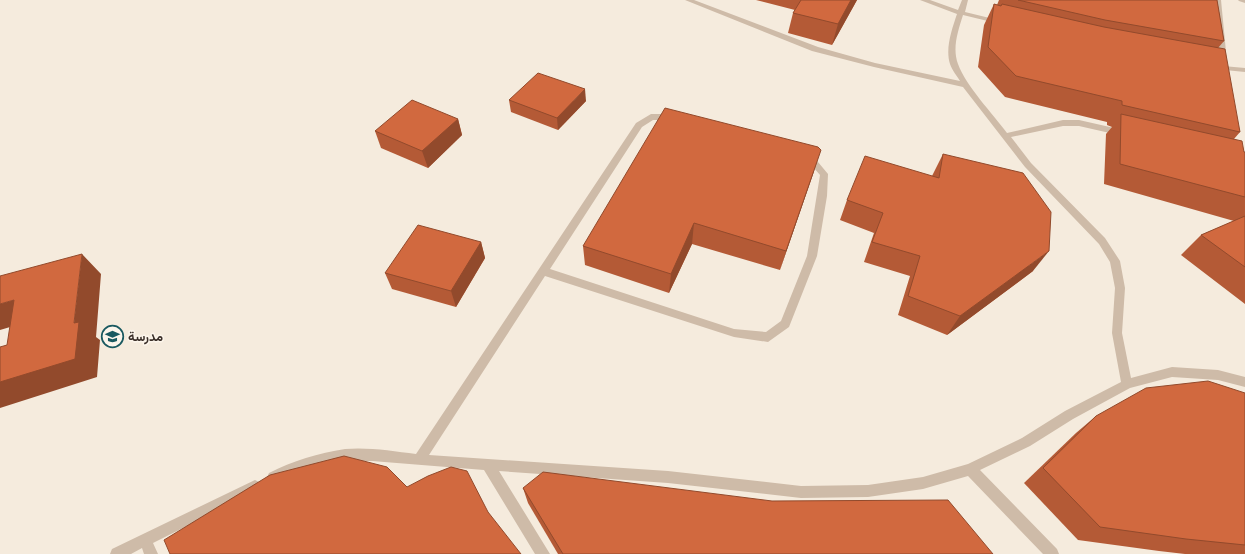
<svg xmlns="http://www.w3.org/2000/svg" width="1245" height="554" viewBox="0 0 1245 554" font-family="Roboto,Vazirmatn,sans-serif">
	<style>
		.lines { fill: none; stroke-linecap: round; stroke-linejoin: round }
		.street { fill: #cebba8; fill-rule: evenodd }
		.wall { fill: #b45a36 }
		.shaded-wall { fill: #924a2c }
		.building { fill: #d1693f; stroke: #924a2c }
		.labels { text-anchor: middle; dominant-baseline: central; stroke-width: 3; stroke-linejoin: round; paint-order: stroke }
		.poi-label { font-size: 13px; font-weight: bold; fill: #3a2f29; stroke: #fcf5eb; text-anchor: start }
	</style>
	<rect width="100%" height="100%" fill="#f5ebdd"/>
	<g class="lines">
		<g class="street">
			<path d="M685,0H694L818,47L875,63L960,81C957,76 952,70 950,64C945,48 952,29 957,14L920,0H930L958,10L962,0H968L965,12L1002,21L1004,22L1000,24L963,15C958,31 952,48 958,64C966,86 993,114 1007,133L1063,120H1079L1123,130L1127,133L1123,136L1079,126H1063L1011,137L1031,163L1105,238L1120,261L1125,288L1122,333L1131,378L1172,367L1218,370L1245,377V387L1218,380L1172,377L1130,388L1073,419L1030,446L980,470L1057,549L1059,554H1043L968,476L923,489L868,497L801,498L668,483L499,471L550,554H535L484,470L372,461H346L316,467L288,476L273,483L269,481L267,477L269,473C292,461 319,453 345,449C368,447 393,451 416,454L636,123L651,114H672L676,117L672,120H653L642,127L550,269L734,329L766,332L781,321L807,256L820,175L807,160L803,159L802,157L806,154L813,156L828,174L827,196L817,256L789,327L768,342L734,337L545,276L429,455L668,471L801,486L868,485L923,477L968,464L1022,438L1065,411L1121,382L1112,333L1115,288L1110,262L1099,244L1025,167L963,87L874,67L812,51Z"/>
			<polygon points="1215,0 1221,0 1227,62 1223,64 1219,62"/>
			<polygon points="1238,0 1245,0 1245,3 1239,1"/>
			<polygon points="1212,65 1245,68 1245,72 1215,69 1211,67"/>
			<polygon points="255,480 259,482 261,486 259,490 153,543 158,554 144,554 142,548 131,554 110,554 112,549"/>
		</g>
	</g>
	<g class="wall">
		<polygon points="756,0 857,0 832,45 788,33 793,13 795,10"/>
		<polygon points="999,0 1217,0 1224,41 1218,48 1240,132 1234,139 1244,152 1245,152 1245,304 1181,255 1201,235 1234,221 1104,184 1106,134 1112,127 1107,125 1107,122 1005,97 978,67 984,25 994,4 997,5"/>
		<polygon points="509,100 586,101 558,130 511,112"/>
		<polygon points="458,119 462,135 428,168 381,148 375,131"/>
		<polygon points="943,154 1033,271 947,335 898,315 910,276 864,262 874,233 840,220 847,200 932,176"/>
		<polygon points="814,171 780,270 692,244 669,293 585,265 583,246"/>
		<polygon points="481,242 485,258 456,307 392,289 385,273"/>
		<polygon points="1245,393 1245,554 1185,554 1159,551 1078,540 1024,483 1076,433 1096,416"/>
		<polygon points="523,488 993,554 558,554 528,503"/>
	</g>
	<g class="shaded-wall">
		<polygon points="851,0 857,0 832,45 838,24"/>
		<polygon points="585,89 586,101 558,130 557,118"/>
		<polygon points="458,119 462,135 428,168 422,151"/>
		<polygon points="821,150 814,171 780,270 786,251"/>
		<polygon points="694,223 692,244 669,293 671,274"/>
		<polygon points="481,242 485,258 456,307 451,291"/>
		<polygon points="1049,251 1033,271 947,335 960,316"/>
		<polygon points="82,254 101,274 96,337 100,340 97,377 0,408 0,382 74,323"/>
		<polygon points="14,300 37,319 0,330 0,304"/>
	</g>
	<g class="building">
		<polygon points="801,0 851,0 838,24 793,13"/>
		<polygon points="1018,0 1217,0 1224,41 1105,20"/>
		<polygon points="994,4 1001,6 1002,4 1104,27 1225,49 1240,132 1122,105 1122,101 1016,76 988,47"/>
		<polygon points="538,73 585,89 557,118 509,100"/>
		<polygon points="412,100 458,119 422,151 375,131"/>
		<polygon points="665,108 818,147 821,150 786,251 694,223 671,274 583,246"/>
		<polygon points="1121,114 1242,141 1244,152 1245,152 1245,197 1120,164"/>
		<polygon points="943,154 1023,173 1051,212 1049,251 960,316 908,296 920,256 872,242 883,213 847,200 865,156 939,178"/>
		<polygon points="1245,216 1245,267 1201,235"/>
		<polygon points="418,225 481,242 451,291 385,273"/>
		<polygon points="82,254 74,323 79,322 75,359 0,382 0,347 7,345 14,300 0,304 0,276"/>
		<polygon points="1208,381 1245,393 1245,545 1186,539 1100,527 1043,468 1096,416 1146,388"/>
		<polygon points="344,456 387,467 407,487 428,476 451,467 467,471 488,512 521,554 170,554 164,540 270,475"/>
		<polygon points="543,472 772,501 948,500 993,554 563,554 523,488"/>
	</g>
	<defs>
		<symbol id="school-ring" viewBox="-11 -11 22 22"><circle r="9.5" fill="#fcf5eb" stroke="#1a5960" stroke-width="1.5"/><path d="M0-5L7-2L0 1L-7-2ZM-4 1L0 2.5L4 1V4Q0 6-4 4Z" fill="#1a5960"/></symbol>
	</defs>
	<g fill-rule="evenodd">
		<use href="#school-ring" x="100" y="324" width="25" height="25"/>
	</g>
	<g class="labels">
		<g class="poi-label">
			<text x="128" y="336">مدرسة</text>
		</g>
	</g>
</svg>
